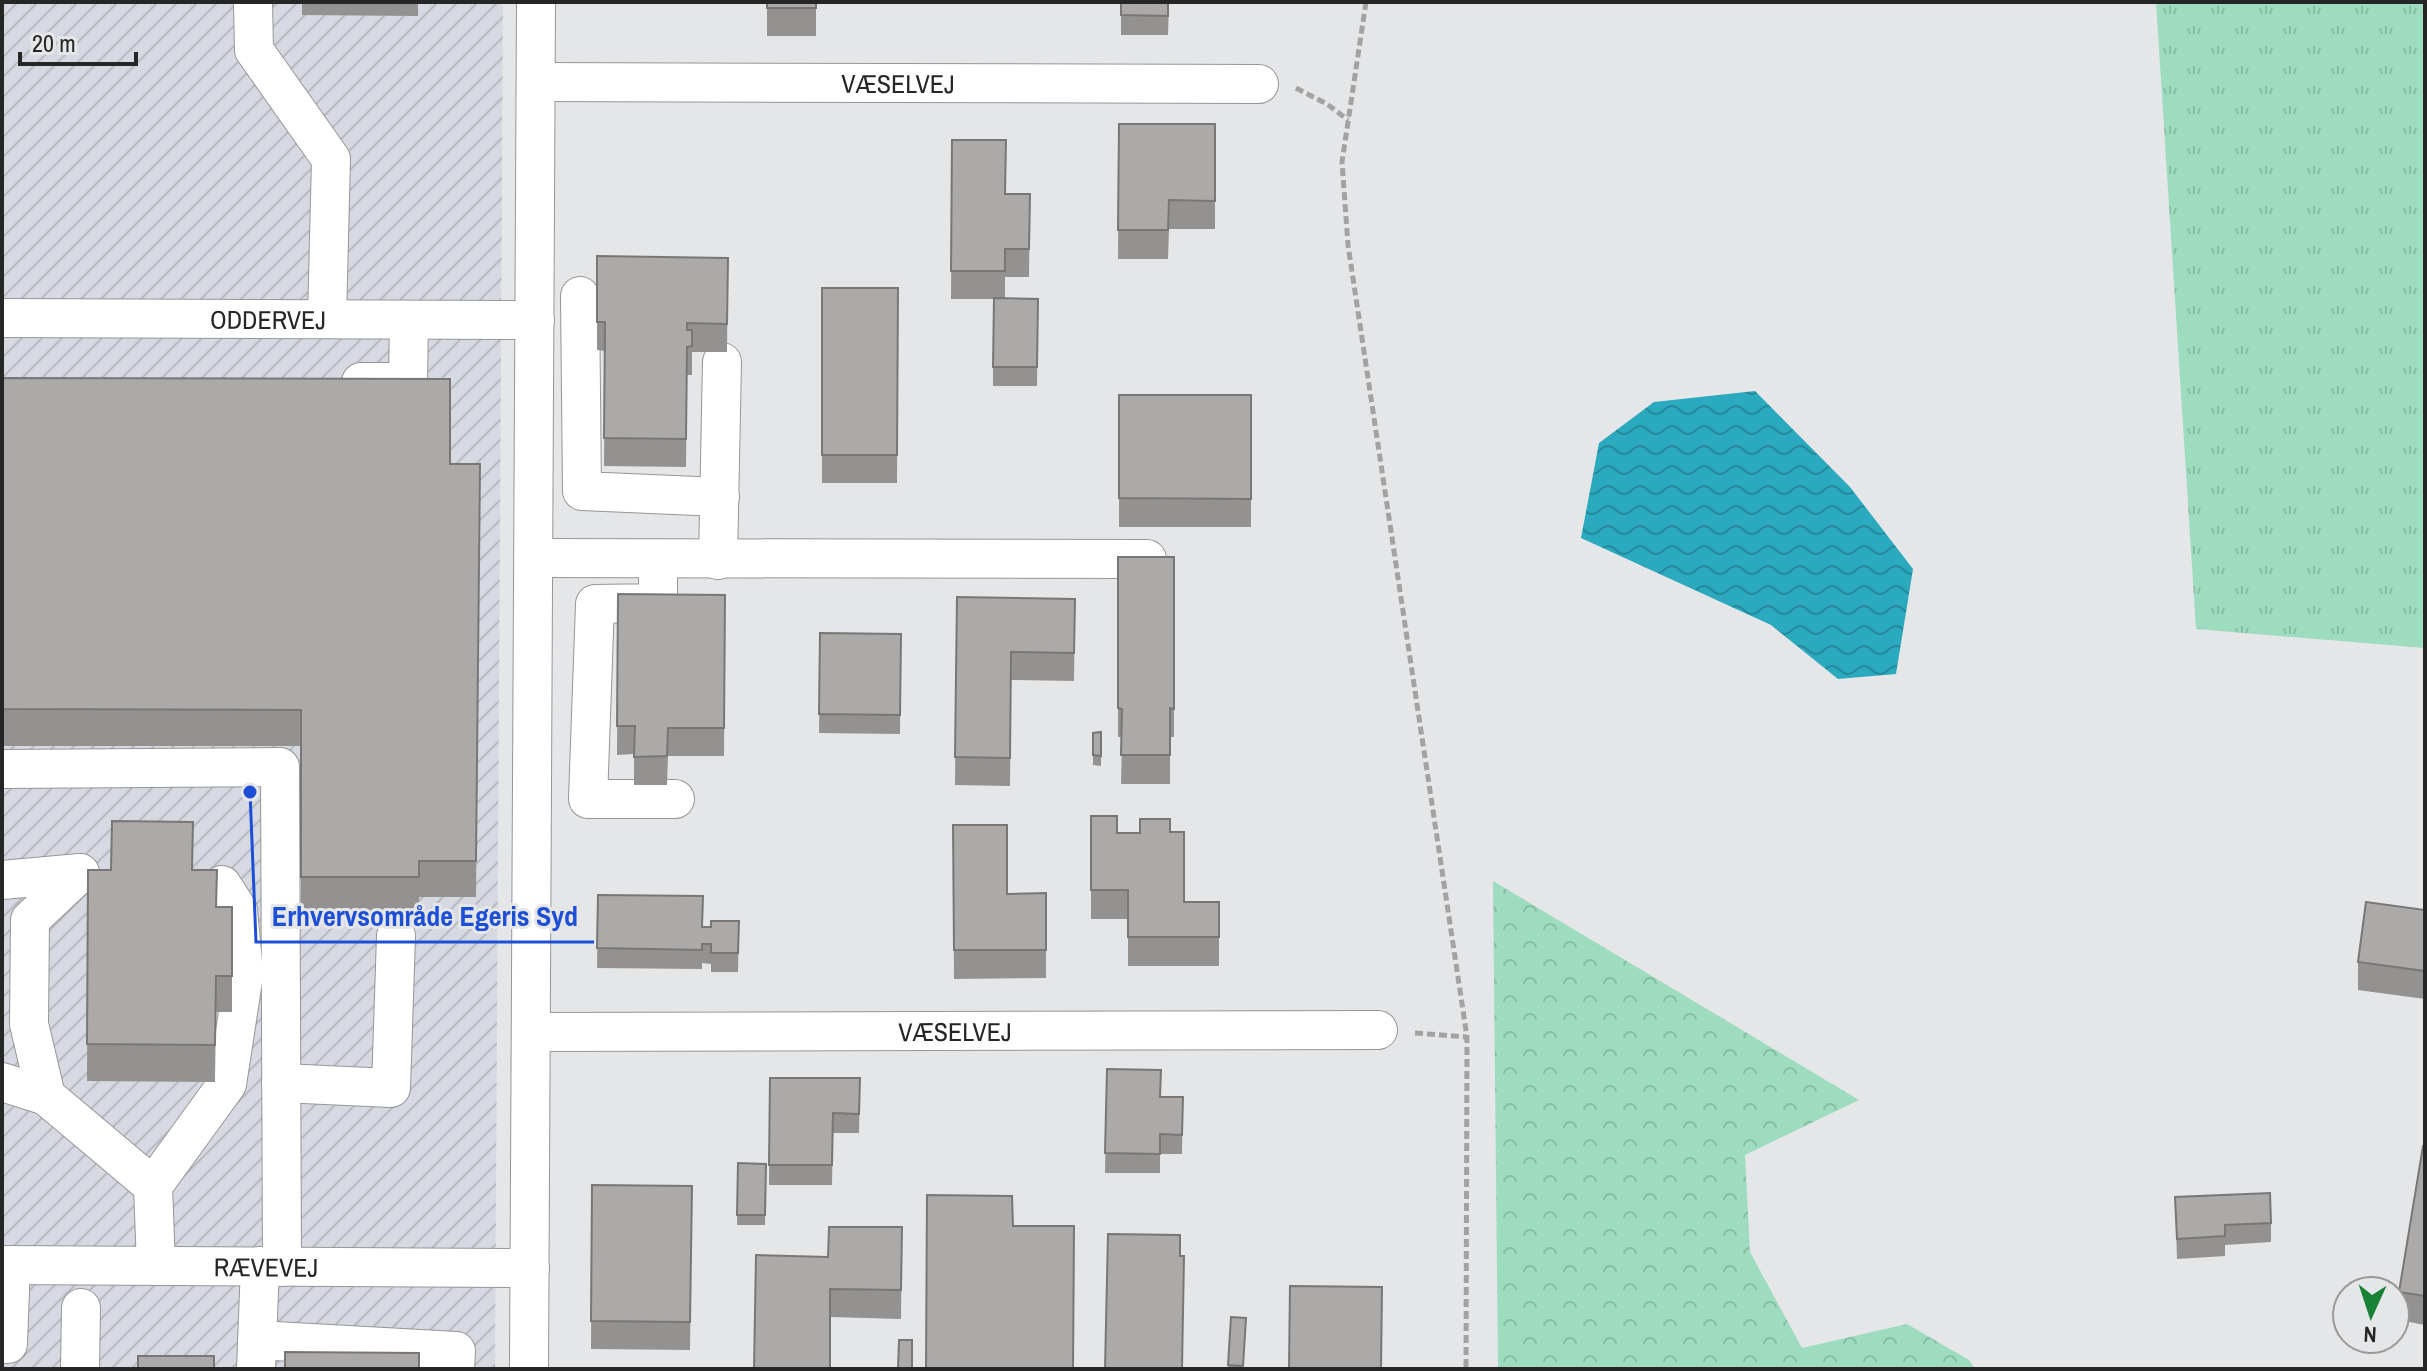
<svg xmlns="http://www.w3.org/2000/svg" width="2427" height="1371" viewBox="0 0 2427 1371" font-family="'Archivo Narrow',sans-serif">
	<style>
		.industrial { fill: url(#industrial-furrows) }
		.grass { fill: url(#grass-tufts) }
		.forest { fill: url(#forest-crowns) }
		.water { fill: url(#water-waves) }
		.lines { fill: none; stroke-linecap: round; stroke-linejoin: round }
		.minor-casing { stroke: #969697; stroke-width: 40 }
		.path { stroke: #a2a2a3; stroke-width: 5; stroke-dasharray: 8 4; stroke-linecap: butt }
		.minor { stroke: #fff; stroke-width: 38 }
		.wall { fill: #939291 }
		.building { fill: #abaaa9; stroke: #787776; stroke-width: 2 }
		.labels { text-anchor: middle; dominant-baseline: central; stroke-width: 6; stroke-linejoin: round; paint-order: stroke }
		.street-label { font-size: 26px; fill: #262627; stroke: #e5e6e7 }
		.leader { fill: none; stroke: #1d4ed8; stroke-width: 3 }
		.callout-dot { fill: #1d4ed8; stroke: #e5e6e7; stroke-width: 3 }
		.callout-label { font-size: 28px; text-anchor: middle; font-weight: bold; fill: #1d4ed8; stroke: #e5e6e7; stroke-width: 6; stroke-linejoin: round; paint-order: stroke }
	</style>
	<defs>
		<pattern id="industrial-furrows" width="10" height="10" patternUnits="userSpaceOnUse" patternTransform="scale(2)"><rect width="10" height="10" fill="#d6d9e1"/><path d="M-1 1l2-2M0 10L10 0M9 11l2-2" fill="none" stroke="#b8bac1"/></pattern>
		<pattern id="grass-tufts" width="24" height="20" patternUnits="userSpaceOnUse" patternTransform="scale(2)"><rect width="24" height="20" fill="#9ddcbf"/><path d="M3 7l-1-3M5 7V3M7 7l1-3M15 17l-1-3M17 17v-4M19 17l1-3" fill="none" stroke="#87bda4"/></pattern>
		<pattern id="forest-crowns" width="20" height="18" patternUnits="userSpaceOnUse" patternTransform="scale(2)"><rect width="20" height="18" fill="#9ddcbf"/><path d="M2 6a3 3 0 1 1 6 0M12 15a3 3 0 1 1 6 0" fill="none" stroke="#87bda4"/></pattern>
		<pattern id="water-waves" width="16" height="10" patternUnits="userSpaceOnUse" patternTransform="scale(2)"><rect width="16" height="10" fill="#2aa9bf"/><path d="M0 5q4-4 8 0t8 0" fill="none" stroke="#24899b"/></pattern>
	</defs>
	<rect width="100%" height="100%" fill="#e5e6e7"/>
	<polygon class="industrial" points="2,2 503,2 495,1369 2,1369"/>
	<polygon class="grass" points="2156,2 2425,2 2425,648 2196,629"/>
	<polygon class="forest" points="1493,881 1859,1100 1745,1155 1750,1252 1802,1348 1907,1324 1969,1360 1975,1369 1498,1369"/>
	<polygon class="water" points="1755,391 1850,487 1913,569 1896,674 1838,679 1771,625 1581,538 1599,443 1654,402"/>
	<g class="lines">
		<defs>
			<g id="minor">
				<polyline points="253,2 254,50 331,159 327,319"/>
				<path id="s1" d="M536,82L1259,84"/>
				<polyline points="580,296 582,491 720,497"/>
				<path id="s2" d="M2,318L535,320"/>
				<polyline points="361,382 408,382 409,320"/>
				<polyline points="534,558 1147,559"/>
				<polyline points="658,559 658,603 595,604 588,799 675,799"/>
				<polyline points="718,560 722,362"/>
				<polyline points="2,769 280,767 282,1267"/>
				<polyline points="80,873 30,920 29,1024 46,1096 153,1186"/>
				<polyline points="2,880 80,873"/>
				<path id="s3" d="M531,1032L1378,1030"/>
				<polyline points="2,1082 46,1096"/>
				<polyline points="281,1083 391,1088 396,936"/>
				<path id="s4" d="M2,1265L530,1268"/>
				<polyline points="156,1266 153,1186 227,1084 244,974 238,910 222,885"/>
				<polyline points="257,1340 456,1351 455,1369"/>
				<polyline points="2,1344 8,1344 11,1265"/>
				<polyline points="80,1369 81,1308"/>
				<polyline points="256,1369 260,1266"/>
				<polyline points="529,1369 536,2"/>
			</g>
		</defs>
		<use href="#minor" class="minor-casing"/>
		<g class="path">
			<polyline points="1366,2 1342,162 1348,245 1467,1037 1466,1369"/>
			<polyline points="1296,88 1327,104 1348,120"/>
			<polyline points="1415,1033 1467,1037"/>
		</g>
		<use href="#minor" class="minor"/>
	</g>
	<g class="wall">
		<polygon points="302,2 418,2 418,16 302,15"/>
		<polygon points="757,2 878,2 878,3 816,3 816,36 767,36 767,3"/>
		<polygon points="1121,2 1169,2 1168,35 1121,35"/>
		<polygon points="1119,124 1215,124 1215,229 1169,229 1168,259 1118,259"/>
		<polygon points="952,140 1006,194 1030,194 1029,277 1005,277 1005,298 1038,299 1037,386 993,386 993,299 951,299"/>
		<polygon points="597,256 728,258 727,352 692,352 692,375 687,375 686,467 604,466 605,351 597,350"/>
		<polygon points="822,288 898,288 897,483 822,483"/>
		<polygon points="2,378 450,464 480,464 476,897 419,897 419,913 301,913 301,746 2,746"/>
		<rect x="1119" y="395" width="132" height="132"/>
		<polygon points="1118,557 1174,557 1174,737 1170,737 1170,784 1121,784 1122,737 1118,737"/>
		<polygon points="618,594 725,595 724,756 668,756 667,785 634,785 634,754 617,755"/>
		<polygon points="957,597 1075,599 1074,681 1011,680 1010,786 955,785"/>
		<polygon points="820,633 901,634 900,734 819,733"/>
		<polygon points="1101,732 1101,766 1093,765 1093,733"/>
		<polygon points="1091,816 1117,833 1170,832 1184,902 1219,902 1219,966 1128,966 1128,919 1091,919"/>
		<polygon points="953,825 1007,894 1046,893 1046,978 954,979"/>
		<polygon points="88,870 193,870 217,907 232,907 232,1012 216,1012 215,1082 87,1081"/>
		<polygon points="598,895 703,927 711,927 739,921 738,972 711,972 711,964 702,963 702,969 597,968"/>
		<polygon points="2425,910 2425,999 2358,990 2358,962"/>
		<polygon points="1107,1069 1161,1097 1183,1097 1182,1154 1160,1154 1160,1173 1105,1173"/>
		<polygon points="770,1078 860,1078 859,1133 833,1133 832,1185 769,1185"/>
		<polygon points="2425,1146 2425,1325 2399,1320 2399,1292"/>
		<polygon points="738,1163 766,1164 765,1225 737,1225"/>
		<polygon points="592,1185 692,1186 690,1350 591,1349"/>
		<polygon points="2175,1197 2271,1223 2271,1242 2225,1245 2225,1256 2177,1259"/>
		<polygon points="902,1227 901,1319 830,1317 828,1257"/>
		<polygon points="1231,1317 1246,1328 1243,1369 1228,1369"/>
	</g>
	<g class="building">
		<rect x="767" y="2" width="49" height="6"/>
		<polygon points="1121,2 1168,2 1168,16 1121,15"/>
		<polygon points="1119,124 1215,124 1215,201 1169,200 1168,230 1118,230"/>
		<polygon points="952,140 1006,140 1005,194 1030,194 1029,249 1005,249 1005,271 951,271"/>
		<polygon points="597,256 728,258 727,324 687,323 687,330 692,330 692,346 687,347 686,439 604,438 605,322 597,322"/>
		<polygon points="822,288 898,288 897,455 822,455"/>
		<polygon points="994,298 1038,299 1037,367 993,367"/>
		<polygon points="2,378 450,379 450,464 480,464 476,861 419,861 419,877 301,877 301,710 2,709"/>
		<polygon points="1119,395 1251,395 1251,499 1119,498"/>
		<polygon points="1118,557 1174,557 1174,709 1170,708 1170,755 1121,755 1122,709 1118,708"/>
		<polygon points="618,594 725,595 724,728 668,728 667,756 634,757 635,726 617,726"/>
		<polygon points="957,597 1075,599 1074,653 1011,652 1010,758 955,757"/>
		<polygon points="820,633 901,634 900,715 819,714"/>
		<polygon points="1101,732 1101,756 1093,755 1093,733"/>
		<polygon points="1091,816 1117,816 1117,833 1140,833 1140,819 1170,819 1170,832 1184,832 1184,902 1219,902 1219,937 1128,937 1128,890 1091,890"/>
		<polygon points="112,821 193,822 192,870 217,870 216,907 232,907 232,976 216,976 215,1045 87,1044 88,870 111,870"/>
		<polygon points="953,825 1007,825 1007,894 1046,893 1046,950 954,950"/>
		<polygon points="598,895 703,896 702,927 711,927 711,921 739,921 738,953 711,953 711,944 702,944 702,950 597,948"/>
		<polygon points="2366,902 2425,910 2425,971 2358,962"/>
		<polygon points="1107,1069 1161,1070 1160,1097 1183,1097 1182,1135 1160,1134 1160,1154 1105,1153"/>
		<polygon points="770,1078 860,1078 859,1114 833,1113 832,1165 769,1165"/>
		<polygon points="2423,1146 2425,1146 2425,1296 2399,1292"/>
		<polygon points="738,1163 766,1164 765,1215 737,1215"/>
		<polygon points="592,1185 692,1186 690,1322 591,1321"/>
		<polygon points="2270,1193 2271,1223 2225,1225 2225,1236 2177,1239 2175,1197"/>
		<polygon points="927,1195 1012,1196 1013,1226 1074,1226 1073,1369 926,1369"/>
		<polygon points="829,1227 902,1227 901,1290 830,1289 830,1369 754,1369 756,1255 828,1257"/>
		<polygon points="1108,1234 1180,1235 1180,1256 1184,1256 1182,1369 1105,1369"/>
		<polygon points="1290,1286 1382,1287 1381,1369 1289,1369"/>
		<polygon points="1231,1317 1246,1318 1243,1366 1228,1365"/>
		<polygon points="899,1340 912,1340 912,1369 898,1369"/>
		<polygon points="285,1352 419,1353 419,1369 285,1369"/>
		<rect x="138" y="1356" width="76" height="13"/>
	</g>
	<g class="labels">
		<g class="street-label">
			<text stroke="none"><textPath href="#s1" startOffset="362">VÆSELVEJ</textPath></text>
			<text stroke="none"><textPath href="#s2" startOffset="266">ODDERVEJ</textPath></text>
			<text stroke="none"><textPath href="#s3" startOffset="424">VÆSELVEJ</textPath></text>
			<text stroke="none"><textPath href="#s4" startOffset="264">RÆVEVEJ</textPath></text>
		</g>
	</g>
	<path class="leader" d="M250 792L256 942H594"/>
	<circle class="callout-dot" cx="250" cy="792" r="8"/>
	<g class="callout-label">
		<text x="425" y="926">Erhvervsområde Egeris Syd</text>
	</g>
	<rect width="2427" height="1371" fill="none" stroke="#262627" stroke-width="8"/>
	<g transform="translate(2371 1315) rotate(183)"><circle r="38" fill="#e5e6e7" stroke="#99999a" stroke-width="2"/>
	<path d="M0-6L14 30L0 20L-14 30Z" fill="#188136"/>
	<text y="-12" font-size="22" font-weight="bold" text-anchor="middle" fill="#262627">N</text>
	</g>
	<path d="M20 52v12h116v-12" fill="none" stroke="#262627" stroke-width="4"/>
	<text x="32" y="52" font-size="24" fill="#262627" stroke="#e5e6e7" stroke-width="6" paint-order="stroke">20 m</text>
</svg>
